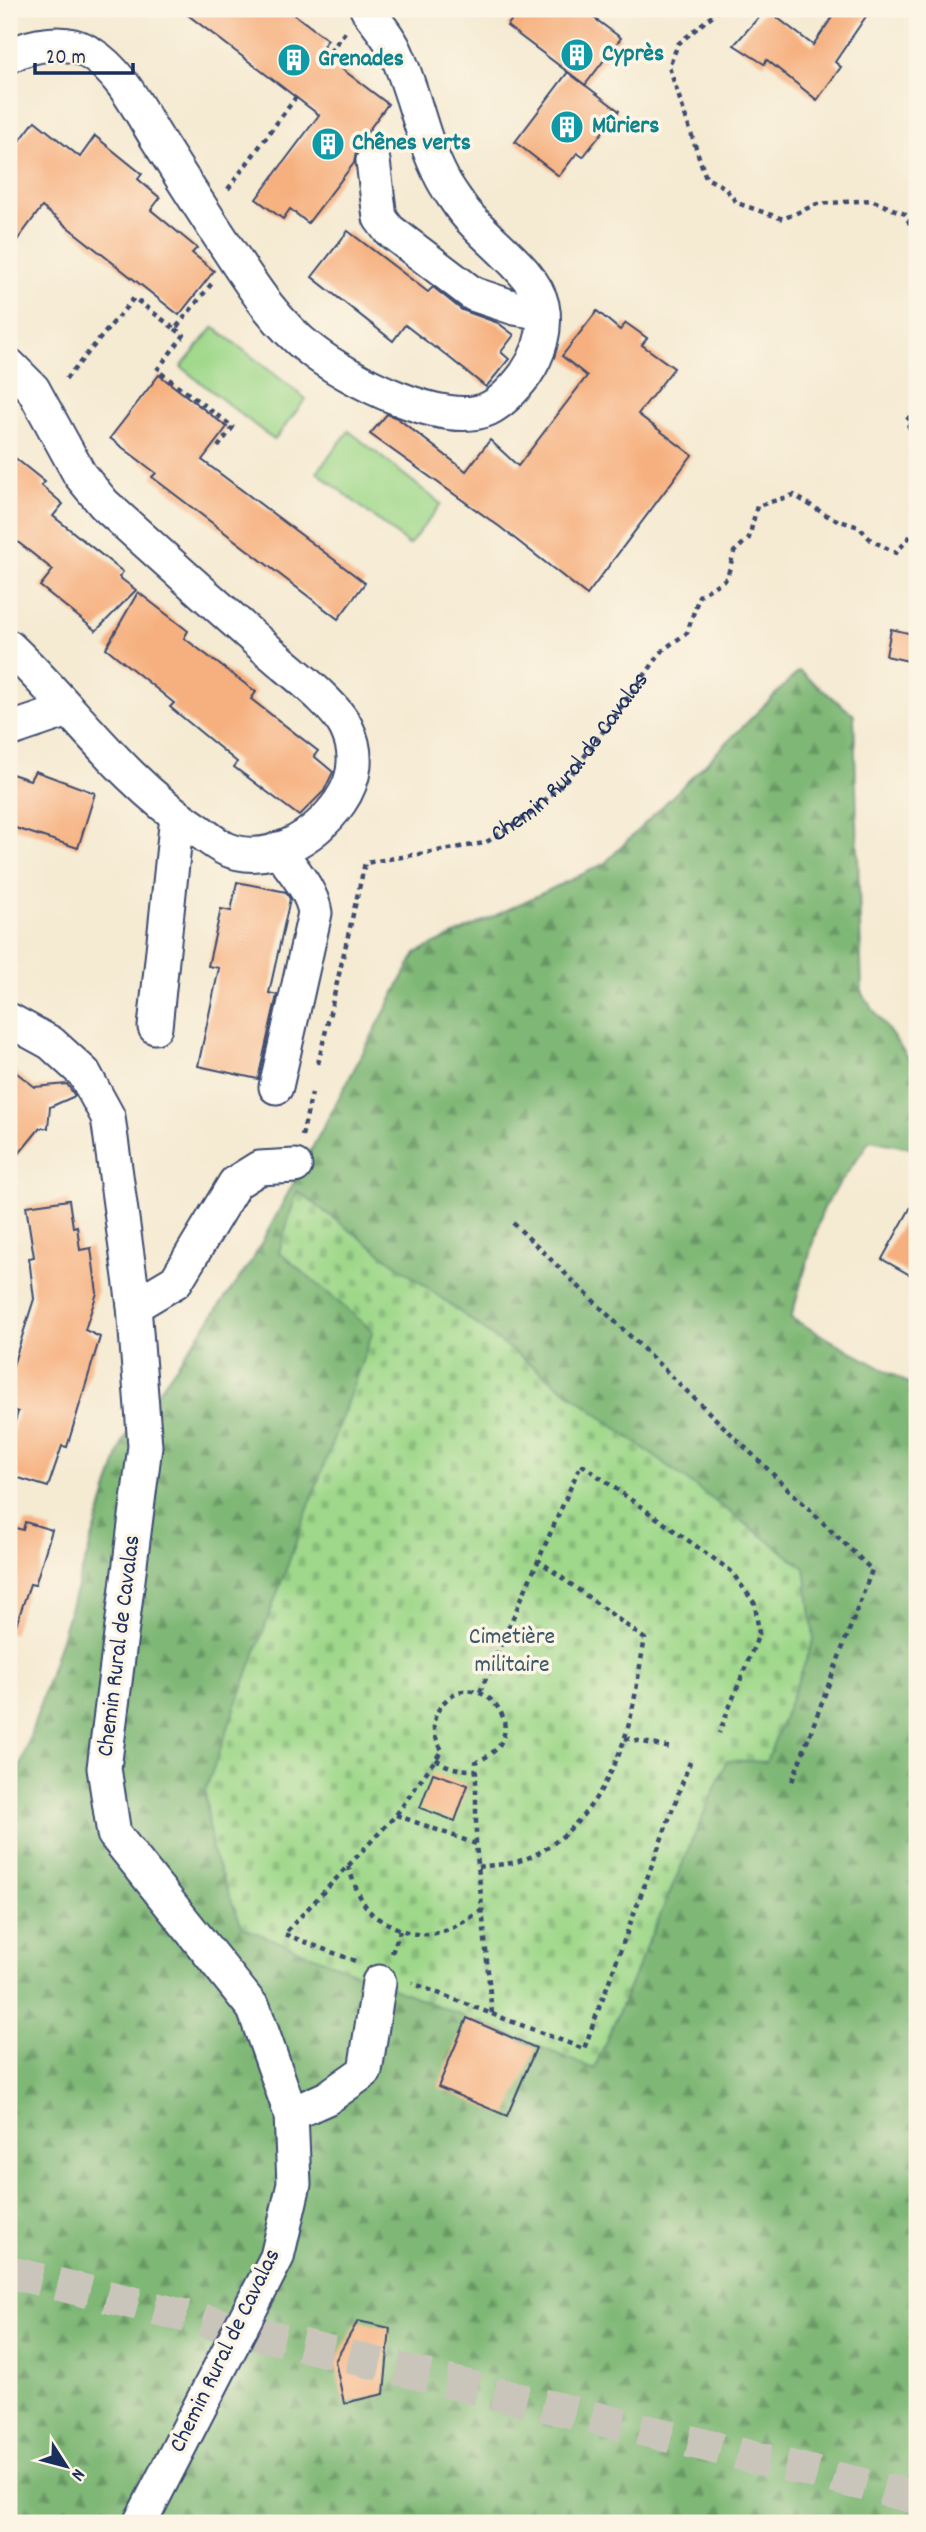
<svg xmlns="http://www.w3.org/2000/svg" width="926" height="2532" viewBox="0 0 926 2532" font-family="Dekko,sans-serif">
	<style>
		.forest { fill: url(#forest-firs); stroke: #4d746a; stroke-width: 2 }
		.cemetery { fill: url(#cemetery-stones); stroke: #5d8474; stroke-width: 2 }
		.garden { fill: #9fd88a; stroke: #5d8474; stroke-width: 2 }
		.building { fill: #f6b07f }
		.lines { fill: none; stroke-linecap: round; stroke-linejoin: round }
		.minor-tunnel { stroke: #c9c5bb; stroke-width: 33; stroke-dasharray: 33 17; stroke-linecap: butt }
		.minor-casing { stroke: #3c4b6f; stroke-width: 37 }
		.path { stroke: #3c4b6f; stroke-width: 4.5; stroke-dasharray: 5 5; stroke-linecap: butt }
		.minor { stroke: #fff; stroke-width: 33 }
		.labels { text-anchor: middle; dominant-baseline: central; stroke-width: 7; stroke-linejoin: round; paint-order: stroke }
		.culture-label { font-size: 24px; font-weight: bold; fill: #0d838f; stroke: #fcf5e5; text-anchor: start }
		.street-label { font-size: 24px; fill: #1b2f5e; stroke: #fcf5e5 }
		.park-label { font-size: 24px; fill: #3c5969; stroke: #fcf5e5 }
	</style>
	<defs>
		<pattern id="forest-firs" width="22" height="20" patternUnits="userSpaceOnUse" patternTransform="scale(1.75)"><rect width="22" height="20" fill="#7fb876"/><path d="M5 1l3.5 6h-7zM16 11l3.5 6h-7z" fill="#679664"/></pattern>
		<pattern id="cemetery-stones" width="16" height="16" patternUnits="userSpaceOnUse" patternTransform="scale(1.75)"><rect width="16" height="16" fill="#9fd88a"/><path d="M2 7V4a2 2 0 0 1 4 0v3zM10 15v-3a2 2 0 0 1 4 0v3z" fill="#88ba7a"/></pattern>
	</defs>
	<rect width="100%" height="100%" fill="#fcf5e5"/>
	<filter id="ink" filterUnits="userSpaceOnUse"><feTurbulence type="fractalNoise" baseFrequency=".0143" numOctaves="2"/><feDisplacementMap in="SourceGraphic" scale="14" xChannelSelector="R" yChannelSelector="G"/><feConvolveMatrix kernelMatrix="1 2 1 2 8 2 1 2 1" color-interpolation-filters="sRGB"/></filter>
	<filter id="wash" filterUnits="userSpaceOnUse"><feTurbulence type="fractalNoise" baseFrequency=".00686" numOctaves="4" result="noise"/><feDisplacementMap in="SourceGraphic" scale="28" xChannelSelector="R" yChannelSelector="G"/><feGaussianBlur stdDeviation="1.57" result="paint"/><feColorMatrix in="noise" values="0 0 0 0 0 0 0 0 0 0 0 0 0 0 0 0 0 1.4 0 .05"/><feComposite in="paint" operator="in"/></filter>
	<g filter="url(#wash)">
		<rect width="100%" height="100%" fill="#f5ead2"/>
		<polygon class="forest" points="799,671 854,715 862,994 917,1070 917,1146 916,1149 870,1140 823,1208 791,1318 917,1388 917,2523 9,2523 9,1796 22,1762 123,1441 253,1259 416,953 604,864"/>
		<polygon class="cemetery" points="297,1191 805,1568 814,1640 766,1762 727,1760 594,2069 242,1927 212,1851 205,1791 373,1331 279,1252"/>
		<g class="garden">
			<polygon points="214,327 306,399 274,440 181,367"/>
			<polygon points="349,431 441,504 409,545 317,472"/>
		</g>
		<g id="blocks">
			<g class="building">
				<polygon points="180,9 287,9 328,40 322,47 345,64 342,69 388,104 360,142 363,145 356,153 354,163 308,223 290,209 283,219 256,199 319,115"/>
				<polygon points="520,9 582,9 621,38 585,85 507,26"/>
				<polygon points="766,9 813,45 838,9 871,9 835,62 841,67 817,100 767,60 764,64 734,45"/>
				<polygon points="568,72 619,111 583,157 577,153 559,176 515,142"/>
				<polygon points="35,121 80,157 95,136 142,174 138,179 160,198 151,210 197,248 192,253 214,271 179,315 42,207 9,251 9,155"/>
				<polygon points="348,231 428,292 433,287 462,310 498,323 514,335 501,352 509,359 486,387 436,347 435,348 405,325 393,341 312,277"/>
				<polygon points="597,311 620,330 626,323 647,338 642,345 674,368 638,414 692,455 587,595 500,527 370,434 387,414 397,418 466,471 490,440 518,466 587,376 562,356"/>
				<polygon points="159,375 227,427 202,460 365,583 338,619 152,477 156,473 110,438"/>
				<polygon points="9,453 45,482 41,485 63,504 53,516 123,572 119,577 136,590 96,631 40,586 53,570 9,535"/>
				<polygon points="138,592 188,631 184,638 256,692 251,699 318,751 314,756 333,772 324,791 299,816 234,767 237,762 170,707 174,703 106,648"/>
				<polygon points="891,629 917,635 917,663 886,656"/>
				<polygon points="35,771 95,793 78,848 9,826 9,773 30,780"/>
				<polygon points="237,882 286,892 290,899 269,993 277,995 258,1079 198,1066 219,968 208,966 221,909 231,911"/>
				<polygon points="9,1067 35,1087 67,1084 75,1096 50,1107 48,1128 40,1128 9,1166"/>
				<polygon points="917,1196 917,1279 882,1259"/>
				<polygon points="69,1200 73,1227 77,1226 80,1250 91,1248 97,1293 85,1330 100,1337 67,1447 62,1446 48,1487 9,1475 9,1440 18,1412 9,1409 9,1378 34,1299 29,1258 34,1257 26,1206"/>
				<polygon points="25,1522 52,1530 35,1585 30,1584 13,1634 9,1633 9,1526 23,1530"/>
				<polygon points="433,1773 468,1785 455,1821 420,1808"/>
				<polygon points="467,2018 536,2048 507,2116 438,2087"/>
				<polygon points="358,2321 390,2328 384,2394 344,2403 335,2361"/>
			</g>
		</g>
	</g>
	<g filter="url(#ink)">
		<use href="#blocks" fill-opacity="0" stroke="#3c4b6f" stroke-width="2"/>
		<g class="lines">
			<polyline class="minor-tunnel" points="9,2272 917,2498"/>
			<defs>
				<g id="minor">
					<path d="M9,56C32,44 67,38 90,53C120,71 138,108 156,137C181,177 206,216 232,255C255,290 278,325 311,350C346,378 444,429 488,409C503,402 515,388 525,375C539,355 547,330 542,305C534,269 481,237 460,206C454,197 447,188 442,178C420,136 414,88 393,46C386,33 375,21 367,9"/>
					<polyline points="373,161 380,218 389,230 473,294 515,308 543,313"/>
					<path d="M9,365L33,389L80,475L104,504C159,554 215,604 271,653C291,671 335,704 346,727C359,753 356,779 340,802C316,836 269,867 226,849C215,844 205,835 195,828C121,780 72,706 9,647"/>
					<polyline points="9,730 68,710"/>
					<polyline points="9,1020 51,1043 84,1073 108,1117 134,1306 145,1446 104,1768 114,1834 254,2009 291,2114 294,2184 277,2257 140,2523"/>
					<polyline points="155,1027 177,816"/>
					<path d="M276,1087L315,913C312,890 291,868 278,849"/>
					<polyline points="134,1306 176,1281 235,1183 259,1168 295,1166"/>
					<polyline points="291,2114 327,2098 365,2071 379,1982"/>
				</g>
			</defs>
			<use href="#minor" class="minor-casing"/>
			<g class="path">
				<polyline points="720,9 678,44 669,67 706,178 724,187 737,203 783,219 817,204 871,200 905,214 917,238"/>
				<polyline points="330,52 345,32"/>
				<polyline points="228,189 296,97"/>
				<polyline points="175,329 184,335 157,370 233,427 215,451"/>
				<polyline points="66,379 134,298 175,329 213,282"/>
				<polyline points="917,409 906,421 917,441"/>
				<path id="s1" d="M318,1064L365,863L485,843L532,813L570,776L664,649L687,633L699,596L727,578L734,552L749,538L757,506L794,495L831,518L859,527L871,540L896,553L913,533H917"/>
				<polyline points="302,1136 312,1093"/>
				<polyline points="513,1223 872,1570 791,1784"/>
				<polyline points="480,1692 581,1464 731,1571 755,1604 759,1634 719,1733"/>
				<polyline points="625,1738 671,1748"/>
				<path d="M436,1759C449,1769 460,1770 476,1770"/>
				<polyline points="396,1815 476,1844 492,2014 412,1983"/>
				<path d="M348,1866C354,1883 360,1902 373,1915C376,1918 383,1921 387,1923C423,1945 450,1932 482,1910"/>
				<path d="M478,1867C490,1865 504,1865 516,1862C569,1847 608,1790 624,1740C635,1709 638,1672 645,1639L538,1560"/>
				<polyline points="392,1953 400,1931"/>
				<path d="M355,1961L284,1934L396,1815L442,1750C434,1737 430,1723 439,1709C472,1655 545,1734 476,1762V1844"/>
				<polyline points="492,2014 584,2049 690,1762"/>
			</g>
			<use href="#minor" class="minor"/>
		</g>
	</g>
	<defs>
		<symbol id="building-disc" viewBox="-11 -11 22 22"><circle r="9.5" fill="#0f9aa8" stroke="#fcf5e5"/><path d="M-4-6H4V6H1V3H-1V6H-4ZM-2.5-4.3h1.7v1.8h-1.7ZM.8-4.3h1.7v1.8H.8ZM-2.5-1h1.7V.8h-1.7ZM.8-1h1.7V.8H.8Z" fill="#fff"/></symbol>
	</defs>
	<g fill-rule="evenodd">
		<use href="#building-disc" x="558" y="36" width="38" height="38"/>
		<use href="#building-disc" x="275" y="41" width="38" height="38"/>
		<use href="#building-disc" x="548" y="108" width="38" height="38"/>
		<use href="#building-disc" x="309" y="125" width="38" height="38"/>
	</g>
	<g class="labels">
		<g class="culture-label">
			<text x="602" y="55">Cyprès</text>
			<text x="318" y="60">Grenades</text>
			<text x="592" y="127">Mûriers</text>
			<text x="352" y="144">Chênes verts</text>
		</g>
		<g class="street-label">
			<text stroke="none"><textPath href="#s1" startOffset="450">Chemin Rural de Cavalas</textPath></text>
			<text transform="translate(120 1646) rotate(-83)">Chemin Rural de Cavalas</text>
			<text transform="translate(226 2351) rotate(-64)">Chemin Rural de Cavalas</text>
		</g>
		<g class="park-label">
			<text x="512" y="1638">Cimetière<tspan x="512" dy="28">militaire</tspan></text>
		</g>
	</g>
	<rect width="926" height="2532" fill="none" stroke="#fcf5e5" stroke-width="35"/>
	<g transform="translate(66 2466) rotate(126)" stroke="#fcf5e5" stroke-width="5" paint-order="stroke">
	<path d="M0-5L12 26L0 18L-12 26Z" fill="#1b2f5e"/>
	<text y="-10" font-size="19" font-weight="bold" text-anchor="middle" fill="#1b2f5e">N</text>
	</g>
	<path d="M35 63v10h98v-10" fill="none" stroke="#1b2f5e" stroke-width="3.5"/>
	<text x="46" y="63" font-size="21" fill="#1b2f5e" stroke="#fcf5e5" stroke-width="5" paint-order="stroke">20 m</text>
</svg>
